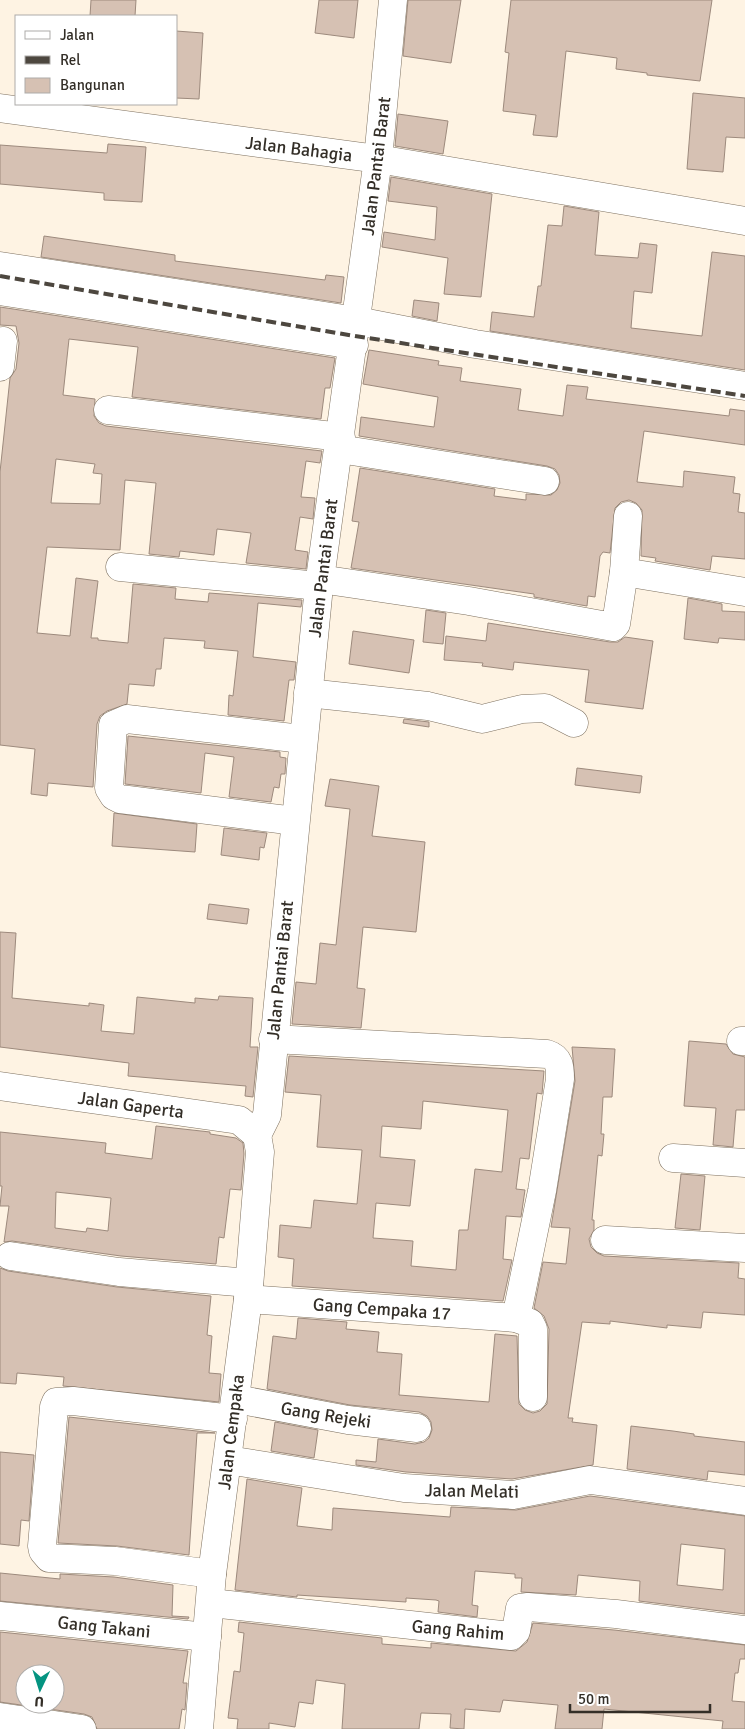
<svg xmlns="http://www.w3.org/2000/svg" width="745" height="1729" viewBox="0 0 745 1729" font-family="Signika,sans-serif">
	<style>
		.building { fill: #d6c1b3; stroke: #9d8a7d; fill-rule: evenodd }
		.lines { fill: none; stroke-linecap: round; stroke-linejoin: round }
		.minor-casing { stroke: #7e7160; stroke-width: 29 }
		.minor { stroke: #fff; stroke-width: 28 }
		.rail { stroke: #4d473f; stroke-width: 4; stroke-dasharray: 10 5; stroke-linecap: butt }
		.labels { text-anchor: middle; dominant-baseline: central; stroke-width: 4.5; stroke-linejoin: round; paint-order: stroke }
		.street-label { font-size: 18px; fill: #332e27; stroke: #fff }
	</style>
	<rect width="100%" height="100%" fill="#fef3e3"/>
	<g class="building">
		<polygon points="91,0 136,0 135,16 90,16"/>
		<polygon points="319,0 358,0 354,38 315,33"/>
		<polygon points="408,0 461,0 451,63 403,56"/>
		<polygon points="511,0 712,0 700,81 647,75 647,73 616,69 617,58 566,51 557,137 533,135 536,115 503,111 509,53 505,52"/>
		<polygon points="176,31 203,33 199,99 176,98"/>
		<polygon points="693,93 745,98 745,138 726,137 723,172 687,169"/>
		<polygon points="398,114 448,121 443,154 395,146"/>
		<polygon points="108,144 146,147 142,202 104,200 104,193 0,184 0,145 107,153"/>
		<polygon points="391,177 492,194 481,297 444,294 448,258 382,247 384,232 435,240 437,207 388,201"/>
		<polygon points="564,206 599,212 595,255 638,258 640,243 657,245 652,293 634,291 631,328 702,336 712,252 745,256 745,370 490,331 492,312 534,317 538,286 541,286 548,225 562,226"/>
		<polygon points="44,236 175,255 175,261 325,280 326,275 344,277 341,303 41,257"/>
		<polygon points="414,300 439,303 437,321 412,316"/>
		<path d="M0,307L335,358L330,388H325L321,419L132,397L138,347L69,339L63,395L95,399L94,416L99,423L106,426L322,451L320,463L306,461L301,497L315,498L313,519L300,517L295,550L308,552L306,569L246,563L251,533L217,529L214,555L180,551L179,557L149,554L156,483L125,480L120,550L47,547L37,633L70,636L76,578L98,581L91,638H98V640L128,643L133,584L176,588L175,599L208,602L209,593L302,600L301,607L258,603L253,657L296,662L294,680H289L284,721L228,715L229,695L233,696L238,651L204,648L205,641L164,638L161,669H156L154,686L129,684L127,704L107,711L100,716L97,724L93,787L48,783L47,796L31,794L35,749L0,745V472L10,378L16,369L19,343L16,326L0,325ZM56,459L95,464L93,473L102,474L100,504L51,503Z"/>
		<polygon points="369,350 439,361 438,365 462,368 460,381 521,389 518,410 563,416 567,385 588,387 586,399 729,416 730,409 745,411 745,445 644,431 637,482 683,487 684,471 735,477 733,493 740,494 738,512 745,513 745,559 712,556 710,570 655,561 656,558 641,556 642,510 636,503 629,500 621,502 615,508 610,553 603,552 600,556 595,597 588,596 587,606 534,597 534,594 351,568 359,522 352,521 360,468 495,489 494,496 526,500 526,494 551,495 557,490 560,483 559,475 555,469 547,466 359,436 361,417 434,427 438,397 363,384"/>
		<polygon points="688,598 722,604 722,611 745,612 745,640 719,638 718,643 684,639"/>
		<polygon points="426,610 446,613 443,644 423,642"/>
		<polygon points="488,623 610,642 618,642 625,637 653,641 643,709 585,702 589,670 514,662 513,670 482,666 483,663 444,660 446,636 486,641"/>
		<polygon points="353,631 414,640 409,673 349,664"/>
		<polygon points="404,719 429,722 429,727 403,723"/>
		<polygon points="128,736 280,752 280,757 286,758 285,774 281,774 279,788 274,787 271,802 229,797 234,757 205,753 201,793 125,784"/>
		<polygon points="577,768 642,776 640,793 575,785"/>
		<polygon points="330,779 379,786 372,836 425,842 416,932 363,927 357,988 365,989 361,1028 292,1024 296,982 316,984 320,943 336,945 350,809 325,806"/>
		<polygon points="114,813 197,824 195,852 112,846"/>
		<polygon points="224,828 267,833 264,848 260,847 259,860 221,855"/>
		<polygon points="209,904 249,909 247,924 207,919"/>
		<polygon points="0,932 16,933 12,998 89,1006 89,1003 104,1005 101,1031 134,1034 137,997 195,1003 195,998 218,1000 219,996 253,998 250,1047 258,1047 253,1097 245,1096 246,1086 128,1076 129,1063 0,1047"/>
		<polygon points="689,1041 726,1044 733,1054 745,1057 745,1110 736,1110 733,1147 713,1145 716,1108 684,1106"/>
		<polygon points="572,1047 615,1049 612,1097 603,1097 601,1134 604,1134 602,1156 598,1155 592,1220 594,1220 594,1230 589,1239 591,1247 597,1253 604,1256 739,1263 738,1278 745,1279 745,1315 703,1312 701,1328 667,1325 667,1328 610,1321 610,1324 582,1322 568,1418 573,1418 572,1422 597,1425 593,1465 512,1479 406,1472 356,1465 356,1460 376,1462 378,1439 415,1444 424,1442 429,1438 432,1430 431,1422 427,1416 419,1412 350,1405 267,1389 273,1336 296,1339 298,1318 347,1322 346,1329 379,1332 377,1352 402,1354 399,1395 489,1402 495,1334 517,1336 519,1404 525,1410 533,1413 540,1411 547,1404 549,1329 544,1316 534,1308 543,1262 566,1264 570,1228 551,1227 575,1081"/>
		<path d="M289,1056L544,1071L542,1094L537,1093L529,1159L520,1158L516,1189L525,1190L521,1217L506,1216L503,1259L512,1260L503,1301L292,1286L294,1259L278,1257L280,1225L311,1228L314,1200L357,1204L362,1150L317,1147L321,1095L285,1092ZM423,1101L508,1110L502,1172L475,1169L468,1230H459L456,1270L411,1266L413,1241L373,1238L376,1203L410,1206L415,1160L380,1157L382,1126L421,1129Z"/>
		<path d="M156,1126L210,1132V1134L236,1138L243,1143L244,1154L241,1190L230,1189L224,1238L219,1237L216,1264L121,1256L12,1241L4,1242L9,1206H0L2,1186H0V1132L106,1143L105,1153L152,1159ZM56,1192L111,1198L108,1231L87,1228L86,1232L55,1228Z"/>
		<polygon points="681,1174 705,1176 700,1230 675,1228"/>
		<polygon points="0,1268 8,1271 117,1287 211,1296 207,1335 212,1336 209,1373 221,1374 219,1402 63,1386 64,1377 17,1373 16,1384 0,1383"/>
		<polygon points="69,1417 215,1433 197,1433 189,1555 117,1546 58,1543"/>
		<polygon points="275,1422 318,1430 314,1458 271,1451"/>
		<polygon points="631,1426 673,1431 694,1434 694,1436 745,1442 745,1475 708,1471 707,1480 627,1469"/>
		<polygon points="0,1452 34,1455 29,1521 21,1520 19,1546 0,1544"/>
		<path d="M247,1479L302,1488L297,1526L332,1530L333,1508L450,1517L451,1507L516,1510L590,1496L745,1516V1614L639,1601L640,1581L578,1575L576,1595L521,1592L522,1578H515V1574L475,1571L472,1605L478,1606L477,1617L438,1612L439,1601L436,1600L406,1598V1602L297,1595V1597L235,1590ZM681,1544L725,1549L723,1590L677,1585Z"/>
		<polygon points="0,1573 60,1579 60,1574 114,1577 173,1585 172,1616 189,1617 188,1619 0,1601"/>
		<polygon points="239,1622 382,1638 382,1644 431,1648 431,1643 516,1651 527,1642 533,1623 614,1630 745,1645 745,1659 740,1659 738,1673 735,1673 732,1701 745,1702 745,1729 722,1729 723,1721 604,1709 602,1729 555,1729 558,1705 503,1700 500,1712 465,1709 464,1729 450,1728 451,1714 421,1713 419,1729 342,1729 345,1684 316,1680 313,1704 299,1702 295,1727 269,1723 269,1729 237,1729 238,1719 228,1718 234,1671 240,1672 244,1633 238,1632"/>
		<path d="M0,1632L188,1651L183,1683H187L185,1710L182,1709L179,1729H97L92,1717L84,1714L0,1702ZM25,1674H55V1704H25Z"/>
	</g>
	<g class="lines">
		<defs>
			<g id="minor">
				<polyline points="0,108 378,159 745,221"/>
				<polyline points="0,266 357,321 475,344 745,386"/>
				<polyline points="0,291 354,345"/>
				<polyline points="0,367 3,341"/>
				<polyline points="108,410 341,437"/>
				<polyline points="339,449 545,481"/>
				<polyline points="120,567 319,586"/>
				<polyline points="624,572 745,592"/>
				<polyline points="320,579 469,601 613,627 616,624 624,572 628,516"/>
				<polyline points="308,693 428,706 482,719 522,709 545,708 574,723"/>
				<polyline points="295,821 120,799 114,796 109,788 113,725 127,719 302,739"/>
				<path d="M273,1039L547,1054C560,1058 560,1067 560,1079L542,1191L516,1318"/>
				<polyline points="741,1041 745,1041"/>
				<polyline points="0,1086 239,1120 257,1135"/>
				<polyline points="257,1135 267,1115 319,586 378,159 393,0"/>
				<polyline points="673,1158 745,1163"/>
				<polyline points="605,1240 745,1248"/>
				<polyline points="10,1256 119,1272 249,1283"/>
				<polyline points="248,1299 516,1318 530,1323 533,1329 533,1397"/>
				<polyline points="236,1399 348,1420 417,1428"/>
				<polyline points="228,1460 404,1488 513,1495 590,1480 745,1501"/>
				<polyline points="212,1574 115,1561 49,1558 43,1551 42,1546 54,1407 56,1402 73,1401 233,1419"/>
				<polyline points="211,1603 511,1636 516,1631 520,1608 528,1607 616,1614 745,1630"/>
				<polyline points="0,1616 207,1637"/>
				<polyline points="0,1717 82,1729"/>
				<polyline points="199,1729 212,1574 248,1299 260,1152 257,1135"/>
			</g>
		</defs>
		<use href="#minor" class="minor-casing"/>
		<use href="#minor" class="minor"/>
		<polyline class="rail" points="0,276 355,336 745,396"/>
	</g>
	<g class="labels">
		<g class="street-label">
			<text transform="translate(299 149) rotate(7)">Jalan Bahagia</text>
			<text transform="translate(376 166) rotate(-83)">Jalan Pantai Barat</text>
			<text transform="translate(323 568) rotate(-83)">Jalan Pantai Barat</text>
			<text transform="translate(280 970) rotate(-84)">Jalan Pantai Barat</text>
			<text transform="translate(131 1105) rotate(8)">Jalan Gaperta</text>
			<text transform="translate(382 1309) rotate(4)">Gang Cempaka 17</text>
			<text transform="translate(326 1415) rotate(9)">Gang Rejeki</text>
			<text transform="translate(231 1432) rotate(-83)">Jalan Cempaka</text>
			<text transform="translate(472 1491) rotate(1)">Jalan Melati</text>
			<text transform="translate(104 1627) rotate(6)">Gang Takani</text>
			<text transform="translate(458 1630) rotate(5)">Gang Rahim</text>
		</g>
	</g>
	<rect x="15" y="15" width="162" height="90" fill="#ffffff" stroke="#adaba9"/>
	<rect x="25" y="31" width="25" height="8" fill="#ffffff" stroke="#adaba9"/>
	<text x="60" y="40" font-size="15" fill="#332e27">Jalan</text>
	<rect x="25" y="56" width="25" height="8" fill="#4d473f" stroke="#adaba9"/>
	<text x="60" y="65" font-size="15" fill="#332e27">Rel</text>
	<rect x="25" y="78" width="25" height="15" fill="#d6c1b3" stroke="#adaba9"/>
	<text x="60" y="90" font-size="15" fill="#332e27">Bangunan</text>
	<g transform="translate(40 1689) rotate(184)"><circle r="24" fill="#ffffff" stroke="#adaba9"/>
	<path d="M0-4L9 19L0 12L-9 19Z" fill="#049481"/>
	<text y="-8" font-size="14" font-weight="bold" text-anchor="middle" fill="#332e27">U</text>
	</g>
	<path d="M570 1704v8h140v-8" fill="none" stroke="#332e27" stroke-width="2.5"/>
	<text x="578" y="1704" font-size="15" fill="#332e27" stroke="#ffffff" stroke-width="4" paint-order="stroke">50 m</text>
</svg>
